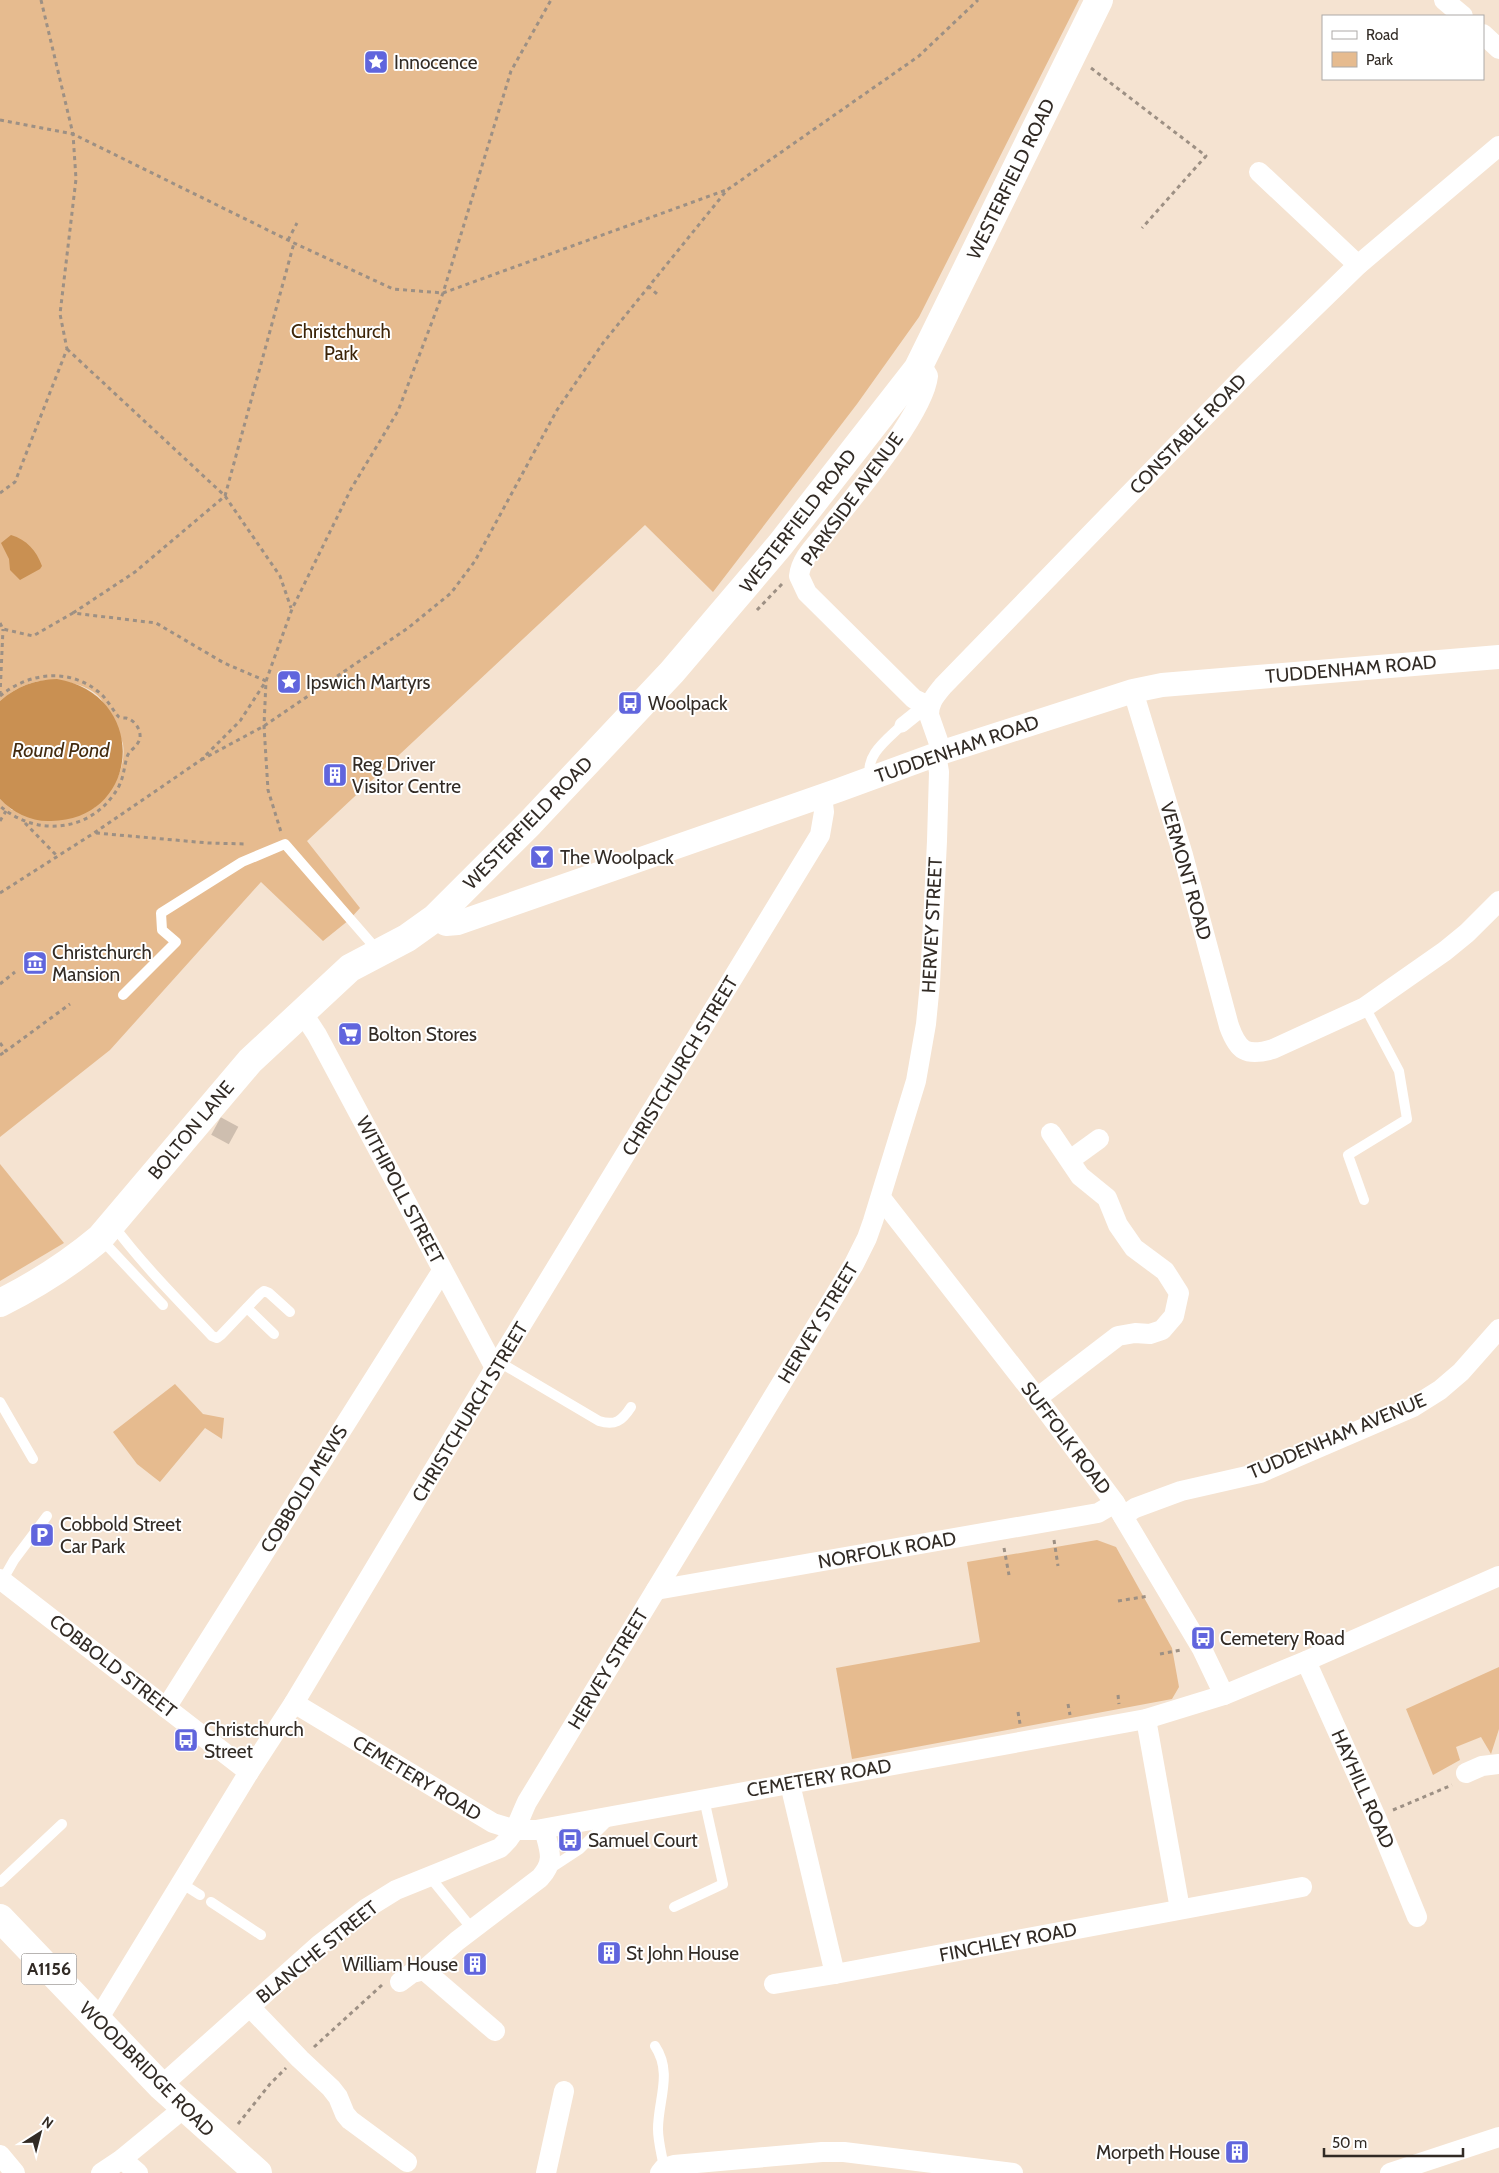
<svg xmlns="http://www.w3.org/2000/svg" width="1499" height="2173" viewBox="0 0 1499 2173" font-family="Cabin,sans-serif">
	<style>
		.green { fill: #e6bb8f }
		.water { fill: #c99052 }
		.lines { fill: none; stroke-linecap: round; stroke-linejoin: round }
		.minor-tunnel { stroke: #cebeaf; stroke-width: 20; stroke-dasharray: 20 10; stroke-linecap: butt }
		.path { stroke: #9d9084; stroke-width: 3; stroke-dasharray: 4 4; stroke-linecap: butt }
		.service { stroke: #fff; stroke-width: 10 }
		.pedestrian { stroke: #fff; stroke-width: 15 }
		.minor { stroke: #fff; stroke-width: 20 }
		.tertiary { stroke: #fff; stroke-width: 24 }
		.secondary { stroke: #fff; stroke-width: 28 }
		.primary { stroke: #fff; stroke-width: 28 }
		.labels { text-anchor: middle; dominant-baseline: central; stroke-width: 4; stroke-linejoin: round; paint-order: stroke }
		.shield { fill: #fff; stroke: #706b66; stroke-width: 1 }
		.shield-label { font-size: 18px; font-weight: bold; fill: #322b25 }
		.poi-label { font-size: 19px; fill: #322b25; stroke: #fff; text-anchor: start }
		.street-label { font-size: 19px; fill: #322b25; stroke: #fff }
		.park-label { font-size: 19px; fill: #3c2408; stroke: #fff }
		.water-label { font-size: 20px; font-style: italic; fill: #432b0f; stroke: #fff }
	</style>
	<rect width="100%" height="100%" fill="#f5e3d1"/>
	<g class="green">
		<path d="M0,0H1079L919,317L857,404L713,592L645,525L307,841L360,908L349,920L323,941L261,882L110,1050L0,1137V799L12,810L94,808C111,793 127,769 123,744C121,736 115,727 111,720C108,713 105,705 101,699C94,690 81,685 71,683C44,676 21,683 0,701Z"/>
		<polygon points="0,1164 64,1243 0,1281"/>
		<polygon points="175,1384 203,1414 224,1418 222,1439 205,1428 160,1482 137,1464 113,1432"/>
		<polygon points="1097,1540 1116,1547 1172,1648 1179,1687 1172,1699 852,1759 836,1668 980,1642 967,1562"/>
		<polygon points="1499,1667 1499,1729 1491,1754 1481,1737 1456,1747 1460,1760 1433,1775 1406,1709"/>
	</g>
	<g class="water">
		<path d="M11,535C27,540 36,550 42,566L40,569L20,580L10,570L9,559L1,543Z"/>
		<path d="M57,679C150,695 141,820 51,821C32,822 13,813 0,799V701C17,686 34,680 57,679Z"/>
	</g>
	<g class="lines">
		<polyline class="minor-tunnel" points="216,1126 238,1138"/>
		<g class="path">
			<polyline points="1091,68 1206,156 1142,228"/>
			<polyline points="0,120 73,134 294,243 393,289 443,293 726,190"/>
			<polyline points="288,240 297,223"/>
			<polyline points="648,286 657,294"/>
			<polyline points="67,349 225,496 280,576 291,608"/>
			<polyline points="0,493 15,482 67,349 60,314 76,179 73,134 41,0"/>
			<polyline points="757,610 782,584"/>
			<polyline points="73,613 135,572 225,496 294,243"/>
			<polyline points="0,623 3,629 33,636 73,613 156,623 224,663 266,681 264,726 268,790 281,832"/>
			<polyline points="0,695 3,629"/>
			<path d="M0,696C29,672 71,667 101,694C107,699 116,715 119,717C120,718 125,718 126,718C135,720 141,730 140,738C138,747 129,750 127,757C124,767 124,776 119,786C95,831 38,839 0,806"/>
			<polyline points="201,760 264,726 408,628 451,593 475,561 557,410 603,343 727,190 919,56 978,0"/>
			<polyline points="0,821 6,811"/>
			<polyline points="25,823 58,857"/>
			<polyline points="96,833 208,843 246,844"/>
			<polyline points="0,893 94,833 201,760 240,721 266,681 292,609 351,489 398,411 443,293 511,71 551,0"/>
			<polyline points="0,984 15,972"/>
			<polyline points="0,1043 6,1051 70,1004"/>
			<polyline points="0,1055 6,1051"/>
			<polyline points="1054,1540 1058,1566"/>
			<polyline points="1004,1548 1009,1575"/>
			<polyline points="1118,1601 1149,1596"/>
			<polyline points="1160,1654 1181,1650"/>
			<polyline points="1118,1695 1119,1704"/>
			<polyline points="1068,1704 1070,1715"/>
			<polyline points="1018,1712 1020,1724"/>
			<polyline points="1393,1810 1452,1785"/>
			<polyline points="314,2047 382,1985"/>
			<polyline points="238,2124 270,2084 286,2068"/>
		</g>
		<g class="service">
			<path d="M871,778C863,756 888,739 902,725"/>
			<polyline points="123,995 176,942 162,930 161,913 242,862 285,844 378,951"/>
			<polyline points="1364,1200 1348,1155 1407,1119 1399,1071 1365,1007"/>
			<path d="M113,1225C143,1265 178,1300 212,1336L217,1338L221,1335L260,1294L264,1291L269,1293L290,1312"/>
			<polyline points="101,1239 163,1305"/>
			<polyline points="247,1308 274,1334"/>
			<path d="M499,1362L599,1421C615,1426 622,1421 631,1407"/>
			<polyline points="0,1402 33,1459"/>
			<polyline points="2,1581 14,1560 47,1516"/>
			<polyline points="548,1870 580,1849 610,1819"/>
			<polyline points="430,1877 473,1930"/>
			<polyline points="0,1882 62,1824"/>
			<polyline points="181,1883 200,1895"/>
			<polyline points="211,1902 261,1935"/>
			<polyline points="674,1907 723,1884 704,1799"/>
			<path d="M655,2046C673,2073 658,2100 658,2129C658,2142 662,2155 664,2168"/>
		</g>
		<polyline class="pedestrian" points="902,725 917,713"/>
		<g class="minor">
			<polyline points="1444,0 1463,16"/>
			<polyline points="1483,34 1499,49"/>
			<polyline points="1259,172 1358,265"/>
			<path d="M918,368L925,371L928,376C924,414 855,495 829,528C818,543 801,557 799,576L807,593L914,699L929,706"/>
			<path d="M1133,691L1183,855L1229,1026C1238,1051 1246,1057 1273,1049L1365,1007L1445,951L1467,933L1499,901"/>
			<path d="M942,752L929,715C929,702 935,696 943,686L1246,374L1358,265L1499,146"/>
			<polyline points="302,1012 317,1035 495,1368"/>
			<polyline points="1070,1160 1099,1139"/>
			<polyline points="881,1198 1037,1398 1115,1503 1202,1649 1224,1695"/>
			<polyline points="1037,1398 1118,1336 1135,1333 1150,1334 1162,1330 1174,1316 1179,1293 1165,1271 1134,1248 1118,1225 1107,1198 1080,1176 1051,1133"/>
			<polyline points="1123,1516 1135,1508 1181,1491 1260,1473 1413,1407 1440,1390 1461,1372 1499,1329"/>
			<polyline points="0,1579 249,1772"/>
			<polyline points="656,1590 1098,1513 1115,1503"/>
			<polyline points="1306,1661 1376,1817 1417,1917"/>
			<polyline points="294,1703 493,1823 516,1830 536,1830 1146,1719 1224,1695 1306,1661 1499,1576"/>
			<polyline points="166,1708 442,1271"/>
			<polyline points="1146,1719 1180,1909"/>
			<polyline points="1466,1773 1482,1766 1499,1764"/>
			<polyline points="790,1784 835,1974"/>
			<polyline points="424,1970 495,2031"/>
			<path d="M400,1982L412,1973L424,1970L457,1941L540,1878C556,1861 549,1849 544,1829"/>
			<polyline points="774,1984 835,1974 1302,1887"/>
			<polyline points="250,2007 300,2059 331,2088 338,2097 345,2114 350,2120 407,2162"/>
			<polyline points="97,2021 249,1772 294,1703 495,1368 820,835 824,812 822,796"/>
			<path d="M161,2086L319,1945L367,1908L396,1890L500,1848C516,1834 518,1821 527,1802L854,1264L867,1238L873,1221L916,1081L926,1024L930,983L937,841L939,772L936,754"/>
			<polyline points="0,2155 15,2173"/>
			<polyline points="122,2159 138,2173"/>
			<polyline points="101,2173 122,2159 184,2108"/>
			<polyline points="546,2173 564,2091"/>
			<polyline points="660,2173 664,2168 674,2165 822,2152 844,2152 1013,2173"/>
			<polyline points="1390,2173 1499,2137"/>
		</g>
		<polyline class="tertiary" points="435,918 446,924 458,923 839,790 940,753 1133,691 1162,685 1499,657"/>
		<path class="secondary" d="M0,1303C36,1285 69,1264 100,1238L250,1061L350,968L407,938L435,918L530,823L672,672L780,545L918,368L1099,0"/>
		<polyline class="primary" points="0,1918 161,2086 258,2173"/>
	</g>
	<defs>
		<symbol id="sight-square" viewBox="-11 -11 22 22"><rect x="-9" y="-9" width="18" height="18" rx="4" fill="#6065dd" stroke="#fff"/><path d="M0-6L1.8-2.2L6-1.7L2.9 1.2L3.7 5.4L0 3.3L-3.7 5.4L-2.9 1.2L-6-1.7L-1.8-2.2Z" fill="#fff"/></symbol>
		<symbol id="bus-square" viewBox="-11 -11 22 22"><rect x="-9" y="-9" width="18" height="18" rx="4" fill="#6065dd" stroke="#fff"/><path d="M-5-6H5V4H4V6H2V4H-2V6H-4V4H-5ZM-3.5-4V0h7V-4ZM-3.5 1.2v1.5H-2V1.2ZM2 1.2v1.5H3.5V1.2Z" fill="#fff"/></symbol>
		<symbol id="building-square" viewBox="-11 -11 22 22"><rect x="-9" y="-9" width="18" height="18" rx="4" fill="#6065dd" stroke="#fff"/><path d="M-4-6H4V6H1V3H-1V6H-4ZM-2.5-4.3h1.7v1.8h-1.7ZM.8-4.3h1.7v1.8H.8ZM-2.5-1h1.7V.8h-1.7ZM.8-1h1.7V.8H.8Z" fill="#fff"/></symbol>
		<symbol id="bar-square" viewBox="-11 -11 22 22"><rect x="-9" y="-9" width="18" height="18" rx="4" fill="#6065dd" stroke="#fff"/><path d="M-6-5H6L.8 .8V4.5H3.5V6h-7V4.5H-.8V.8Z" fill="#fff"/></symbol>
		<symbol id="museum-square" viewBox="-11 -11 22 22"><rect x="-9" y="-9" width="18" height="18" rx="4" fill="#6065dd" stroke="#fff"/><path d="M0-6L6-3V-2H-6V-3ZM-5-1h2V3h-2ZM-1-1h2V3h-2ZM3-1h2V3H3ZM-6 4H6V6H-6Z" fill="#fff"/></symbol>
		<symbol id="supermarket-square" viewBox="-11 -11 22 22"><rect x="-9" y="-9" width="18" height="18" rx="4" fill="#6065dd" stroke="#fff"/><path d="M-6-5.5h2.5l.6 2H6L4.5 2H-2.5L-4.4-4H-6ZM-1.5 3.2a1.3 1.3 0 1 0 .1 0ZM3 3.2a1.3 1.3 0 1 0 .1 0Z" fill="#fff"/></symbol>
		<symbol id="parking-square" viewBox="-11 -11 22 22"><rect x="-9" y="-9" width="18" height="18" rx="4" fill="#6065dd" stroke="#fff"/><path d="M-3.5-5.5H1a3.5 3.5 0 0 1 0 7H-1V5.5H-3.5ZM-1-3.4V-.6H.8a1.4 1.4 0 0 0 0-2.8Z" fill="#fff"/></symbol>
	</defs>
	<g fill-rule="evenodd">
		<use href="#sight-square" x="362" y="48" width="28" height="28"/>
		<use href="#sight-square" x="275" y="668" width="28" height="28"/>
		<use href="#bus-square" x="616" y="689" width="28" height="28"/>
		<use href="#building-square" x="321" y="761" width="28" height="28"/>
		<use href="#bar-square" x="528" y="843" width="28" height="28"/>
		<use href="#museum-square" x="21" y="949" width="28" height="28"/>
		<use href="#supermarket-square" x="336" y="1020" width="28" height="28"/>
		<use href="#parking-square" x="28" y="1521" width="28" height="28"/>
		<use href="#bus-square" x="1189" y="1624" width="28" height="28"/>
		<use href="#bus-square" x="172" y="1726" width="28" height="28"/>
		<use href="#bus-square" x="556" y="1826" width="28" height="28"/>
		<use href="#building-square" x="595" y="1939" width="28" height="28"/>
		<use href="#building-square" x="461" y="1950" width="28" height="28"/>
		<use href="#building-square" x="1223" y="2138" width="28" height="28"/>
	</g>
	<g class="labels">
		<rect class="shield" x="21.5" y="1953.5" width="55" height="31" rx="4"/>
		<g class="shield-label">
			<text x="49" y="1969">A1156</text>
		</g>
		<g class="poi-label">
			<text x="394" y="62">Innocence</text>
			<text x="306" y="682">Ipswich Martyrs</text>
			<text x="648" y="703">Woolpack</text>
			<text x="352" y="764">Reg Driver<tspan x="352" dy="22">Visitor Centre</tspan></text>
			<text x="560" y="857">The Woolpack</text>
			<text x="52" y="952">Christchurch<tspan x="52" dy="22">Mansion</tspan></text>
			<text x="368" y="1034">Bolton Stores</text>
			<text x="60" y="1524">Cobbold Street<tspan x="60" dy="22">Car Park</tspan></text>
			<text x="1220" y="1638">Cemetery Road</text>
			<text x="204" y="1729">Christchurch<tspan x="204" dy="22">Street</tspan></text>
			<text x="588" y="1840">Samuel Court</text>
			<text x="626" y="1953">St John House</text>
			<text x="458" y="1964" text-anchor="end">William House</text>
			<text x="1220" y="2152" text-anchor="end">Morpeth House</text>
		</g>
		<g class="street-label">
			<text transform="translate(1011 179) rotate(-64)">WESTERFIELD ROAD</text>
			<text transform="translate(1188 434) rotate(-46)">CONSTABLE ROAD</text>
			<text transform="translate(852 499) rotate(-54)">PARKSIDE AVENUE</text>
			<text transform="translate(798 521) rotate(-52)">WESTERFIELD ROAD</text>
			<text transform="translate(1351 669) rotate(-5)">TUDDENHAM ROAD</text>
			<text transform="translate(957 749) rotate(-19)">TUDDENHAM ROAD</text>
			<text transform="translate(528 823) rotate(-46)">WESTERFIELD ROAD</text>
			<text transform="translate(1186 871) rotate(74)">VERMONT ROAD</text>
			<text transform="translate(932 925) rotate(-87)">HERVEY STREET</text>
			<text transform="translate(680 1066) rotate(-59)">CHRISTCHURCH STREET</text>
			<text transform="translate(191 1130) rotate(-50)">BOLTON LANE</text>
			<text transform="translate(400 1190) rotate(62)">WITHIPOLL STREET</text>
			<text transform="translate(818 1323) rotate(-59)">HERVEY STREET</text>
			<text transform="translate(470 1412) rotate(-59)">CHRISTCHURCH STREET</text>
			<text transform="translate(1337 1436) rotate(-23)">TUDDENHAM AVENUE</text>
			<text transform="translate(1066 1438) rotate(53)">SUFFOLK ROAD</text>
			<text transform="translate(304 1489) rotate(-58)">COBBOLD MEWS</text>
			<text transform="translate(887 1550) rotate(-10)">NORFOLK ROAD</text>
			<text transform="translate(113 1666) rotate(38)">COBBOLD STREET</text>
			<text transform="translate(608 1669) rotate(-59)">HERVEY STREET</text>
			<text transform="translate(417 1778) rotate(31)">CEMETERY ROAD</text>
			<text transform="translate(819 1778) rotate(-10)">CEMETERY ROAD</text>
			<text transform="translate(1363 1789) rotate(66)">HAYHILL ROAD</text>
			<text transform="translate(1008 1942) rotate(-11)">FINCHLEY ROAD</text>
			<text transform="translate(317 1952) rotate(-39)">BLANCHE STREET</text>
			<text transform="translate(147 2069) rotate(45)">WOODBRIDGE ROAD</text>
		</g>
		<g class="park-label">
			<text x="341" y="331">Christchurch<tspan x="341" dy="22">Park</tspan></text>
		</g>
		<g class="water-label">
			<text x="61" y="750">Round Pond</text>
		</g>
	</g>
	<rect x="1322" y="15" width="162" height="65" fill="#ffffff" stroke="#adaaa8"/>
	<rect x="1332" y="31" width="25" height="8" fill="#ffffff" stroke="#adaaa8"/>
	<text x="1366" y="40" font-size="15" fill="#322b25">Road</text>
	<rect x="1332" y="52" width="25" height="15" fill="#e6bb8f" stroke="#adaaa8"/>
	<text x="1366" y="65" font-size="15" fill="#322b25">Park</text>
	<g transform="translate(40 2133) rotate(36)" stroke="#ffffff" stroke-width="4" paint-order="stroke">
	<path d="M0-4L9 19L0 12L-9 19Z" fill="#322b25"/>
	<text y="-8" font-size="14" font-weight="bold" text-anchor="middle" fill="#322b25">N</text>
	</g>
	<path d="M1324 2148v8h139v-8" fill="none" stroke="#322b25" stroke-width="2.5"/>
	<text x="1332" y="2148" font-size="15" fill="#322b25" stroke="#ffffff" stroke-width="4" paint-order="stroke">50 m</text>
</svg>
